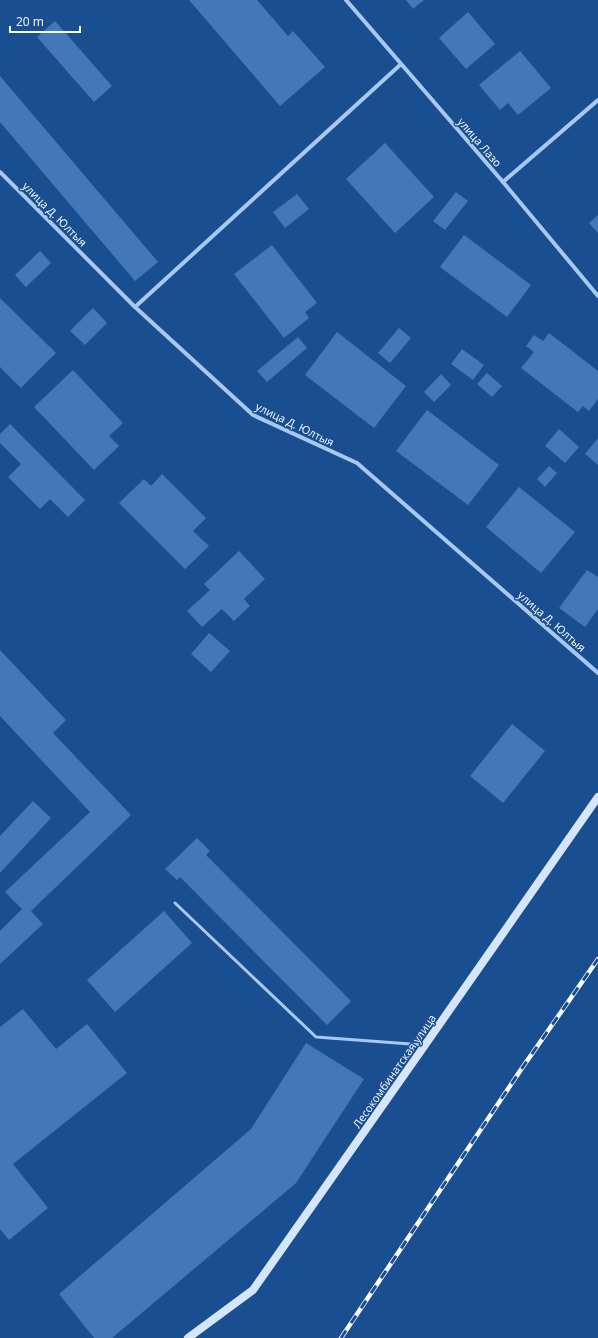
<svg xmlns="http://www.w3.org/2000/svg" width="598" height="1338" viewBox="0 0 598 1338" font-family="'Open Sans',sans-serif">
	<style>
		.building { fill: #4278b9 }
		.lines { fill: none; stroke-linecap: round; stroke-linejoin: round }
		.service { stroke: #a8c9ef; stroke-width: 3 }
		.minor { stroke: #a8c9ef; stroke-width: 4 }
		.secondary { stroke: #d5e6fb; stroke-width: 8 }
		.rail-casing { stroke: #fff; stroke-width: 4.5 }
		.rail { stroke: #194f91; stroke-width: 3; stroke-dasharray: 9; stroke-linecap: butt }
		.labels { text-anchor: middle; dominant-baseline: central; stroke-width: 3; stroke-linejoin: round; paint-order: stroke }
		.street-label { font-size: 11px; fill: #fff; stroke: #194f91 }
	</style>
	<rect width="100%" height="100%" fill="#194f91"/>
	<g class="building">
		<polygon points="189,0 257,0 288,36 293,31 325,67 280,106"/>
		<polygon points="406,0 424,0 413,9"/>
		<polygon points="468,12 495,44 466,69 439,38"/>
		<polygon points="55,21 112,86 94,102 37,37"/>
		<polygon points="520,51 551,88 518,115 508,103 500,110 479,85"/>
		<polygon points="0,76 158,262 135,281 0,122"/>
		<polygon points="385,143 434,197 395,233 346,179"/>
		<polygon points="456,192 468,201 445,230 433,221"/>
		<polygon points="297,194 309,209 285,228 273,212"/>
		<polygon points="598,215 598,233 589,223"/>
		<polygon points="464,235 531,285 507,317 440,267"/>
		<polygon points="272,245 317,303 305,312 309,318 284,338 234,274"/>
		<polygon points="40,251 51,263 26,287 15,275"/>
		<polygon points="0,298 56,353 21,388 0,367"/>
		<polygon points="93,308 107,323 85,345 70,331"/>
		<polygon points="399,328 411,338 390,363 378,353"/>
		<polygon points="337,332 406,386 374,428 305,375"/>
		<polygon points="549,333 598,371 598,399 589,411 583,406 578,412 521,368 534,352 526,346 534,335 543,341"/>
		<polygon points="298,337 307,348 267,382 257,371"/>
		<polygon points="462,349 484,365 473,380 451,364"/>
		<polygon points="73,370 123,423 109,436 119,446 94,470 34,407"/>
		<polygon points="487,373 502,386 492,397 477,384"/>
		<polygon points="441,374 451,385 434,402 424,392"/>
		<polygon points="427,410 499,465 468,505 396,451"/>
		<polygon points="10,424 85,500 68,517 50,499 40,509 8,477 21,464 0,443 0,434"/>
		<polygon points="559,429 579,447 565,463 545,446"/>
		<polygon points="598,438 598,465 585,454"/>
		<polygon points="549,466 557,473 545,487 537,479"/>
		<polygon points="162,474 206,518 193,531 209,546 185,569 119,503 144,479 151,486"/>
		<polygon points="519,487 575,532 541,573 486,527"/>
		<polygon points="239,551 265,579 244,599 250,606 234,621 222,609 202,627 187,611 210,590 204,584"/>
		<polygon points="587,570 598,577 598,609 585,627 559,608"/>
		<polygon points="209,633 230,651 211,672 191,654"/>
		<polygon points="0,650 66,720 53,733 131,815 31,911 43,924 0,964 0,931 22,909 5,892 90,812 0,716"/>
		<polygon points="512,724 545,751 503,803 470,776"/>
		<polygon points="33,801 51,818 0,873 0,836"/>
		<polygon points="197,838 210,851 206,855 351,1001 327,1025 180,877 177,880 165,869"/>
		<polygon points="164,911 192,943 115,1012 87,980"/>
		<polygon points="23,1009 56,1049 87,1024 127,1073 13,1164 48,1208 9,1240 0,1229 0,1027"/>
		<polygon points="306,1043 364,1079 296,1183 112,1338 94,1338 59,1294 251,1129"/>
	</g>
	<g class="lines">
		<polyline class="service" points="175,903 316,1037 424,1045"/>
		<g class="minor">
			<polyline points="346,0 503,182 598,296"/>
			<polyline points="0,172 135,307 253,415 357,463 598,673"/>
			<polyline points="503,182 598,100"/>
			<polyline points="135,307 400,65"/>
		</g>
		<polyline class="secondary" points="188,1338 253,1290 425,1045 598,797"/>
		<defs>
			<polyline id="rail" points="341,1338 520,1071 598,959"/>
		</defs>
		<use href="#rail" class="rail-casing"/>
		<use href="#rail" class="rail"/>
	</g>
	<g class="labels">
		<g class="street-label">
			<text transform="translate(480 142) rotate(49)">улица Лазо</text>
			<text transform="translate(55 214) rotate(45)">улица Д. Юлтыя</text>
			<text transform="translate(295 424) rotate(26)">улица Д. Юлтыя</text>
			<text transform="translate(552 621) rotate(41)">улица Д. Юлтыя</text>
			<text transform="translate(394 1071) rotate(-55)">Лесокомбинатская улица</text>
		</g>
	</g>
	<path d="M10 26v6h70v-6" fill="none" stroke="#ffffff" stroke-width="2"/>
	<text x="16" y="26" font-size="12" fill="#ffffff" stroke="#194f91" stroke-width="3" paint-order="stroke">20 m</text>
</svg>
